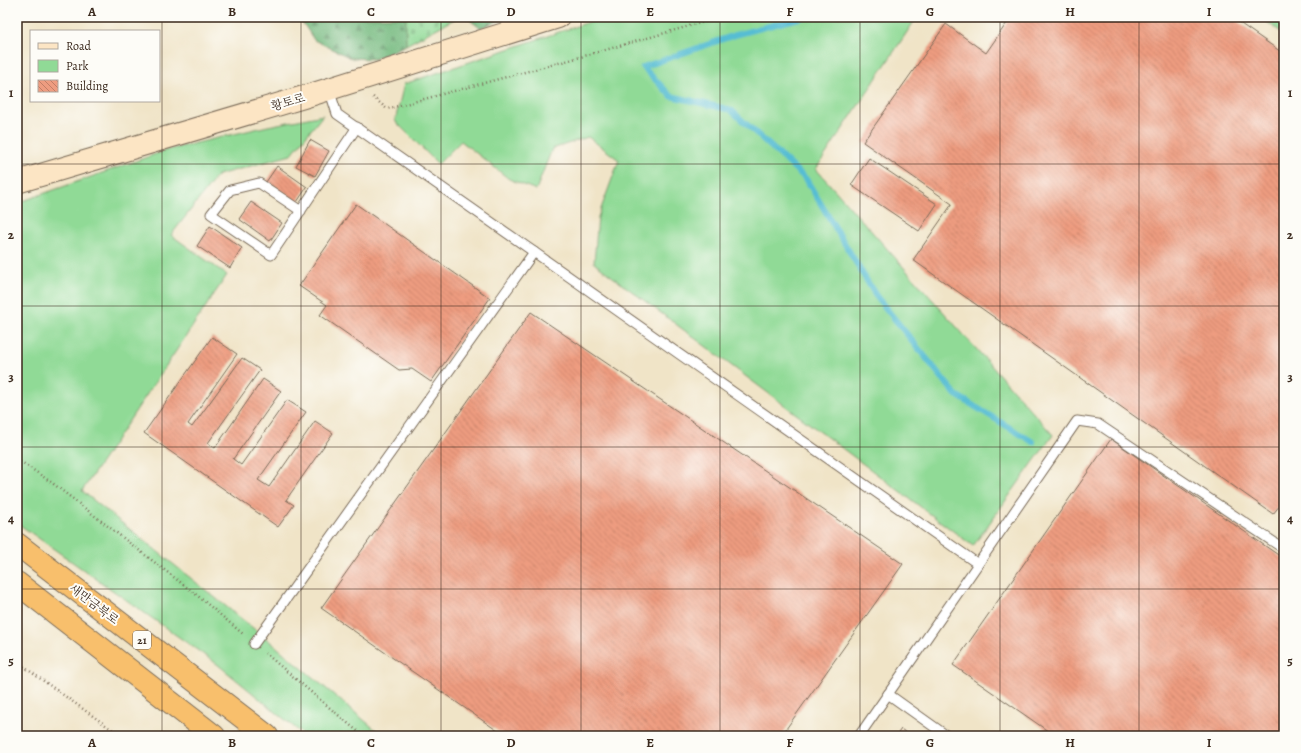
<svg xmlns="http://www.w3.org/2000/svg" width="1301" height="753" viewBox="0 0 1301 753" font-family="Alegreya,'Noto Serif KR',serif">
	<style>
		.green { fill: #90da96; stroke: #66825a }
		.forest { fill: url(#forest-firs); stroke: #58724e }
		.cemetery { fill: url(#cemetery-stones); stroke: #66825a }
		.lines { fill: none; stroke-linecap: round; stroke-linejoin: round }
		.stream { stroke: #56bdd3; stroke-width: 6 }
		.building { fill: url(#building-back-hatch) }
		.lane-casing { stroke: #7a6b59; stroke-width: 11 }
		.secondary-casing { stroke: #7a6b59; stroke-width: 24 }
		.highway-casing { stroke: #7a6b59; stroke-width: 24 }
		.path { stroke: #7a6b59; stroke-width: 2.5; stroke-dasharray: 1 3; stroke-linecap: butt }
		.lane { stroke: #fff; stroke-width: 9 }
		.secondary { stroke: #fce5c4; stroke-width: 22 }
		.highway { stroke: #f8bf6c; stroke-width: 22 }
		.grid { fill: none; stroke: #3b2a1e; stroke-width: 1; stroke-opacity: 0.55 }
		.labels { text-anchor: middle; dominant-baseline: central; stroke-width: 4; stroke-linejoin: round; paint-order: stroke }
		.shield { fill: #fdfcf7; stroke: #75695f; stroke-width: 1 }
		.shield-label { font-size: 11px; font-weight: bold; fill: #3b2a1e }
		.street-label { font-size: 12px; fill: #3b2a1e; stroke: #fdfcf7 }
		.neatline { fill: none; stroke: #3b2a1e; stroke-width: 1.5 }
		.grid-label { font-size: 13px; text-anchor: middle; font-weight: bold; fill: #3b2a1e }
	</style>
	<defs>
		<pattern id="forest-firs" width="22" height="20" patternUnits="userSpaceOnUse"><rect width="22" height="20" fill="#74ba7f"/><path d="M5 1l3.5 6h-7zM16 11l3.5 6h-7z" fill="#609767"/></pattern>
		<pattern id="cemetery-stones" width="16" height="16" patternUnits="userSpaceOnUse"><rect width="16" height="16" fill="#90da96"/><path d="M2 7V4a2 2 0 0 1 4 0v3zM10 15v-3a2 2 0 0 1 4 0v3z" fill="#7dbb81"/></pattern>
		<pattern id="building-back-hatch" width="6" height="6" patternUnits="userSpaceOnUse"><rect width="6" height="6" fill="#ee9c80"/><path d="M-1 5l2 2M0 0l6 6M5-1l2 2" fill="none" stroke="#c27f68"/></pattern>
	</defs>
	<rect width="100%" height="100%" fill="#fdfcf7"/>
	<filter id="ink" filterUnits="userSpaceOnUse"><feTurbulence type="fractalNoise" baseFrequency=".025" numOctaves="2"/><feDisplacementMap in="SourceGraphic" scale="8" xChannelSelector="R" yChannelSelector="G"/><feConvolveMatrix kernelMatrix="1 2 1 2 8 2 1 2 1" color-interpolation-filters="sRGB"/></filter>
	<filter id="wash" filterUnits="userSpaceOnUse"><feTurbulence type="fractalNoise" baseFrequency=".012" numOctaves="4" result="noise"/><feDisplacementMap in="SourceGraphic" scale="16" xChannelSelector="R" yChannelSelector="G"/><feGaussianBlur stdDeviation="0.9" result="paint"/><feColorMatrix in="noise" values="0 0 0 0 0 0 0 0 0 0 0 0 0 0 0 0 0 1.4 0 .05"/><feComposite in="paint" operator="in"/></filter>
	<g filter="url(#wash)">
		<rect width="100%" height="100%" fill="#f0e4c7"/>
		<g class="green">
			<polygon points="604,17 917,17 816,169 1053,435 973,546 594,263 598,217 619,160 588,137 552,149 536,190 509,179 461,141 438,164 395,121 404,84"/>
			<polygon points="1260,17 1284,17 1284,34"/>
			<polygon points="323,115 291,155 218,175 171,235 227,275 82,491 273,644 383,736 305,736 217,664 17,523 17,203 167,150 268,126"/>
		</g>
		<g class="forest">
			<polygon points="297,17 406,17 406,45 375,59 351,58 314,40 305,26"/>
			<polygon points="466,17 507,17 480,28"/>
		</g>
		<polygon class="cemetery" points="406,17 458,17 406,45"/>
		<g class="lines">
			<polyline class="stream" points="803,17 735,35 643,67 671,96 731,110 806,179 876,296 956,395 1033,442"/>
		</g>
		<g id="blocks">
			<g class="building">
				<polygon points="1011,17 1231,17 1284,54 1284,500 1273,514 913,260 952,204 863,142 946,24 986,53"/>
				<polygon points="310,140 329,151 315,176 296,166"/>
				<polygon points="869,158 937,204 919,231 851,185"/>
				<polygon points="277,166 307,187 295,205 264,185"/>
				<polygon points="251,202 282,223 270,241 239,219"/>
				<polygon points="356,204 490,298 431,382 412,369 399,370 320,315 327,305 299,286"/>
				<polygon points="210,226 242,248 230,268 197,246"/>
				<polygon points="531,312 903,564 781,736 505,736 321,608"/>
				<polygon points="212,337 237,354 188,424 192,427 242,358 260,370 208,443 215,448 263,379 281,391 233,459 241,465 287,400 306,412 258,480 269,487 315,421 333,433 286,500 294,505 278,527 144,433"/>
				<polygon points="1111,439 1284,559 1284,736 1055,736 953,665"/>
				<polygon points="901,729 910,736 896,736"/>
			</g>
		</g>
	</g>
	<g filter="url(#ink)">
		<use href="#blocks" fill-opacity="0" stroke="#7a6b59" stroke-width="1"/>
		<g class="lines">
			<defs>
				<g id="lane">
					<polyline points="506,34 506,17"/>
					<polyline points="329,89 337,114 534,252"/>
					<polyline points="301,211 259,183 230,190 211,214 271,255 357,127"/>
					<polyline points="254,644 534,252 978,564"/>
					<polyline points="888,694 947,736"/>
					<polyline points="859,736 1077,421 1098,424 1284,549"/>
				</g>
				<polyline id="secondary" points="17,182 307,96 558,17"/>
				<g id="highway">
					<polyline points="17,544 267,736"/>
					<polyline points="17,583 214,736"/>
				</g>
			</defs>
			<use href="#lane" class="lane-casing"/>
			<use href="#secondary" class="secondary-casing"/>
			<use href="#highway" class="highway-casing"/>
			<g class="path">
				<polyline points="373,97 387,109 577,58 721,17"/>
				<polyline points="17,459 51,482 198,596 243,634"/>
				<polyline points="265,653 363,736"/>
				<polyline points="17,662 121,736"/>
			</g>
			<use href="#lane" class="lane"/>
			<use href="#secondary" class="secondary"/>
			<use href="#highway" class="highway"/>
		</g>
	</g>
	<path class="grid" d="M162,17V736M301,17V736M441,17V736M581,17V736M720,17V736M860,17V736M1000,17V736M1139,17V736M17,164H1284M17,306H1284M17,447H1284M17,589H1284"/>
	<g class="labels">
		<rect class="shield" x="133" y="631" width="18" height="18" rx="3"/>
		<g class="shield-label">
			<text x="142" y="640">21</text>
		</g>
		<g class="street-label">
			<text transform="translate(288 102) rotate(-16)">황토로</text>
			<text transform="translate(94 604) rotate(37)">새만금북로</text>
		</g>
	</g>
	<rect width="1301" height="753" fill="none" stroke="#fdfcf7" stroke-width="44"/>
	<rect x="30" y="30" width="130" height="72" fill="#fdfcf7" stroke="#afa8a0"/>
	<rect x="38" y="43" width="20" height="6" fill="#fce5c4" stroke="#afa8a0"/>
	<text x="66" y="50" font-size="12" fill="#3b2a1e">Road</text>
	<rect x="38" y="60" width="20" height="12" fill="#90da96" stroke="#afa8a0"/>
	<text x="66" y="70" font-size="12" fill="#3b2a1e">Park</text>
	<rect x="38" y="80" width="20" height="12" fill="url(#building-back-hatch)" stroke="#afa8a0"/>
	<text x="66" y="90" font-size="12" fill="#3b2a1e">Building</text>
	<rect x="22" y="22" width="1257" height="709" class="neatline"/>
	<g class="grid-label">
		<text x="92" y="16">A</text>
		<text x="232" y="16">B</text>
		<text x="371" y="16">C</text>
		<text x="511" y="16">D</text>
		<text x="650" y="16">E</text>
		<text x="790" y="16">F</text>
		<text x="930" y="16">G</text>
		<text x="1070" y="16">H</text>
		<text x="1209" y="16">I</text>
		<text x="11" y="97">1</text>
		<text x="1290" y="97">1</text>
		<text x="11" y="239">2</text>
		<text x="1290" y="239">2</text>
		<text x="11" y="381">3</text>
		<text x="1290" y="381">3</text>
		<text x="11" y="523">4</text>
		<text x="1290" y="523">4</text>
		<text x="11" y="665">5</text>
		<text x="1290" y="665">5</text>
		<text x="92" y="747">A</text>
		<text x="232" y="747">B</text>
		<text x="371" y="747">C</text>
		<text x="511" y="747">D</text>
		<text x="650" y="747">E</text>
		<text x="790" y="747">F</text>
		<text x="930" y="747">G</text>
		<text x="1070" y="747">H</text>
		<text x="1209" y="747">I</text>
	</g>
</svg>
